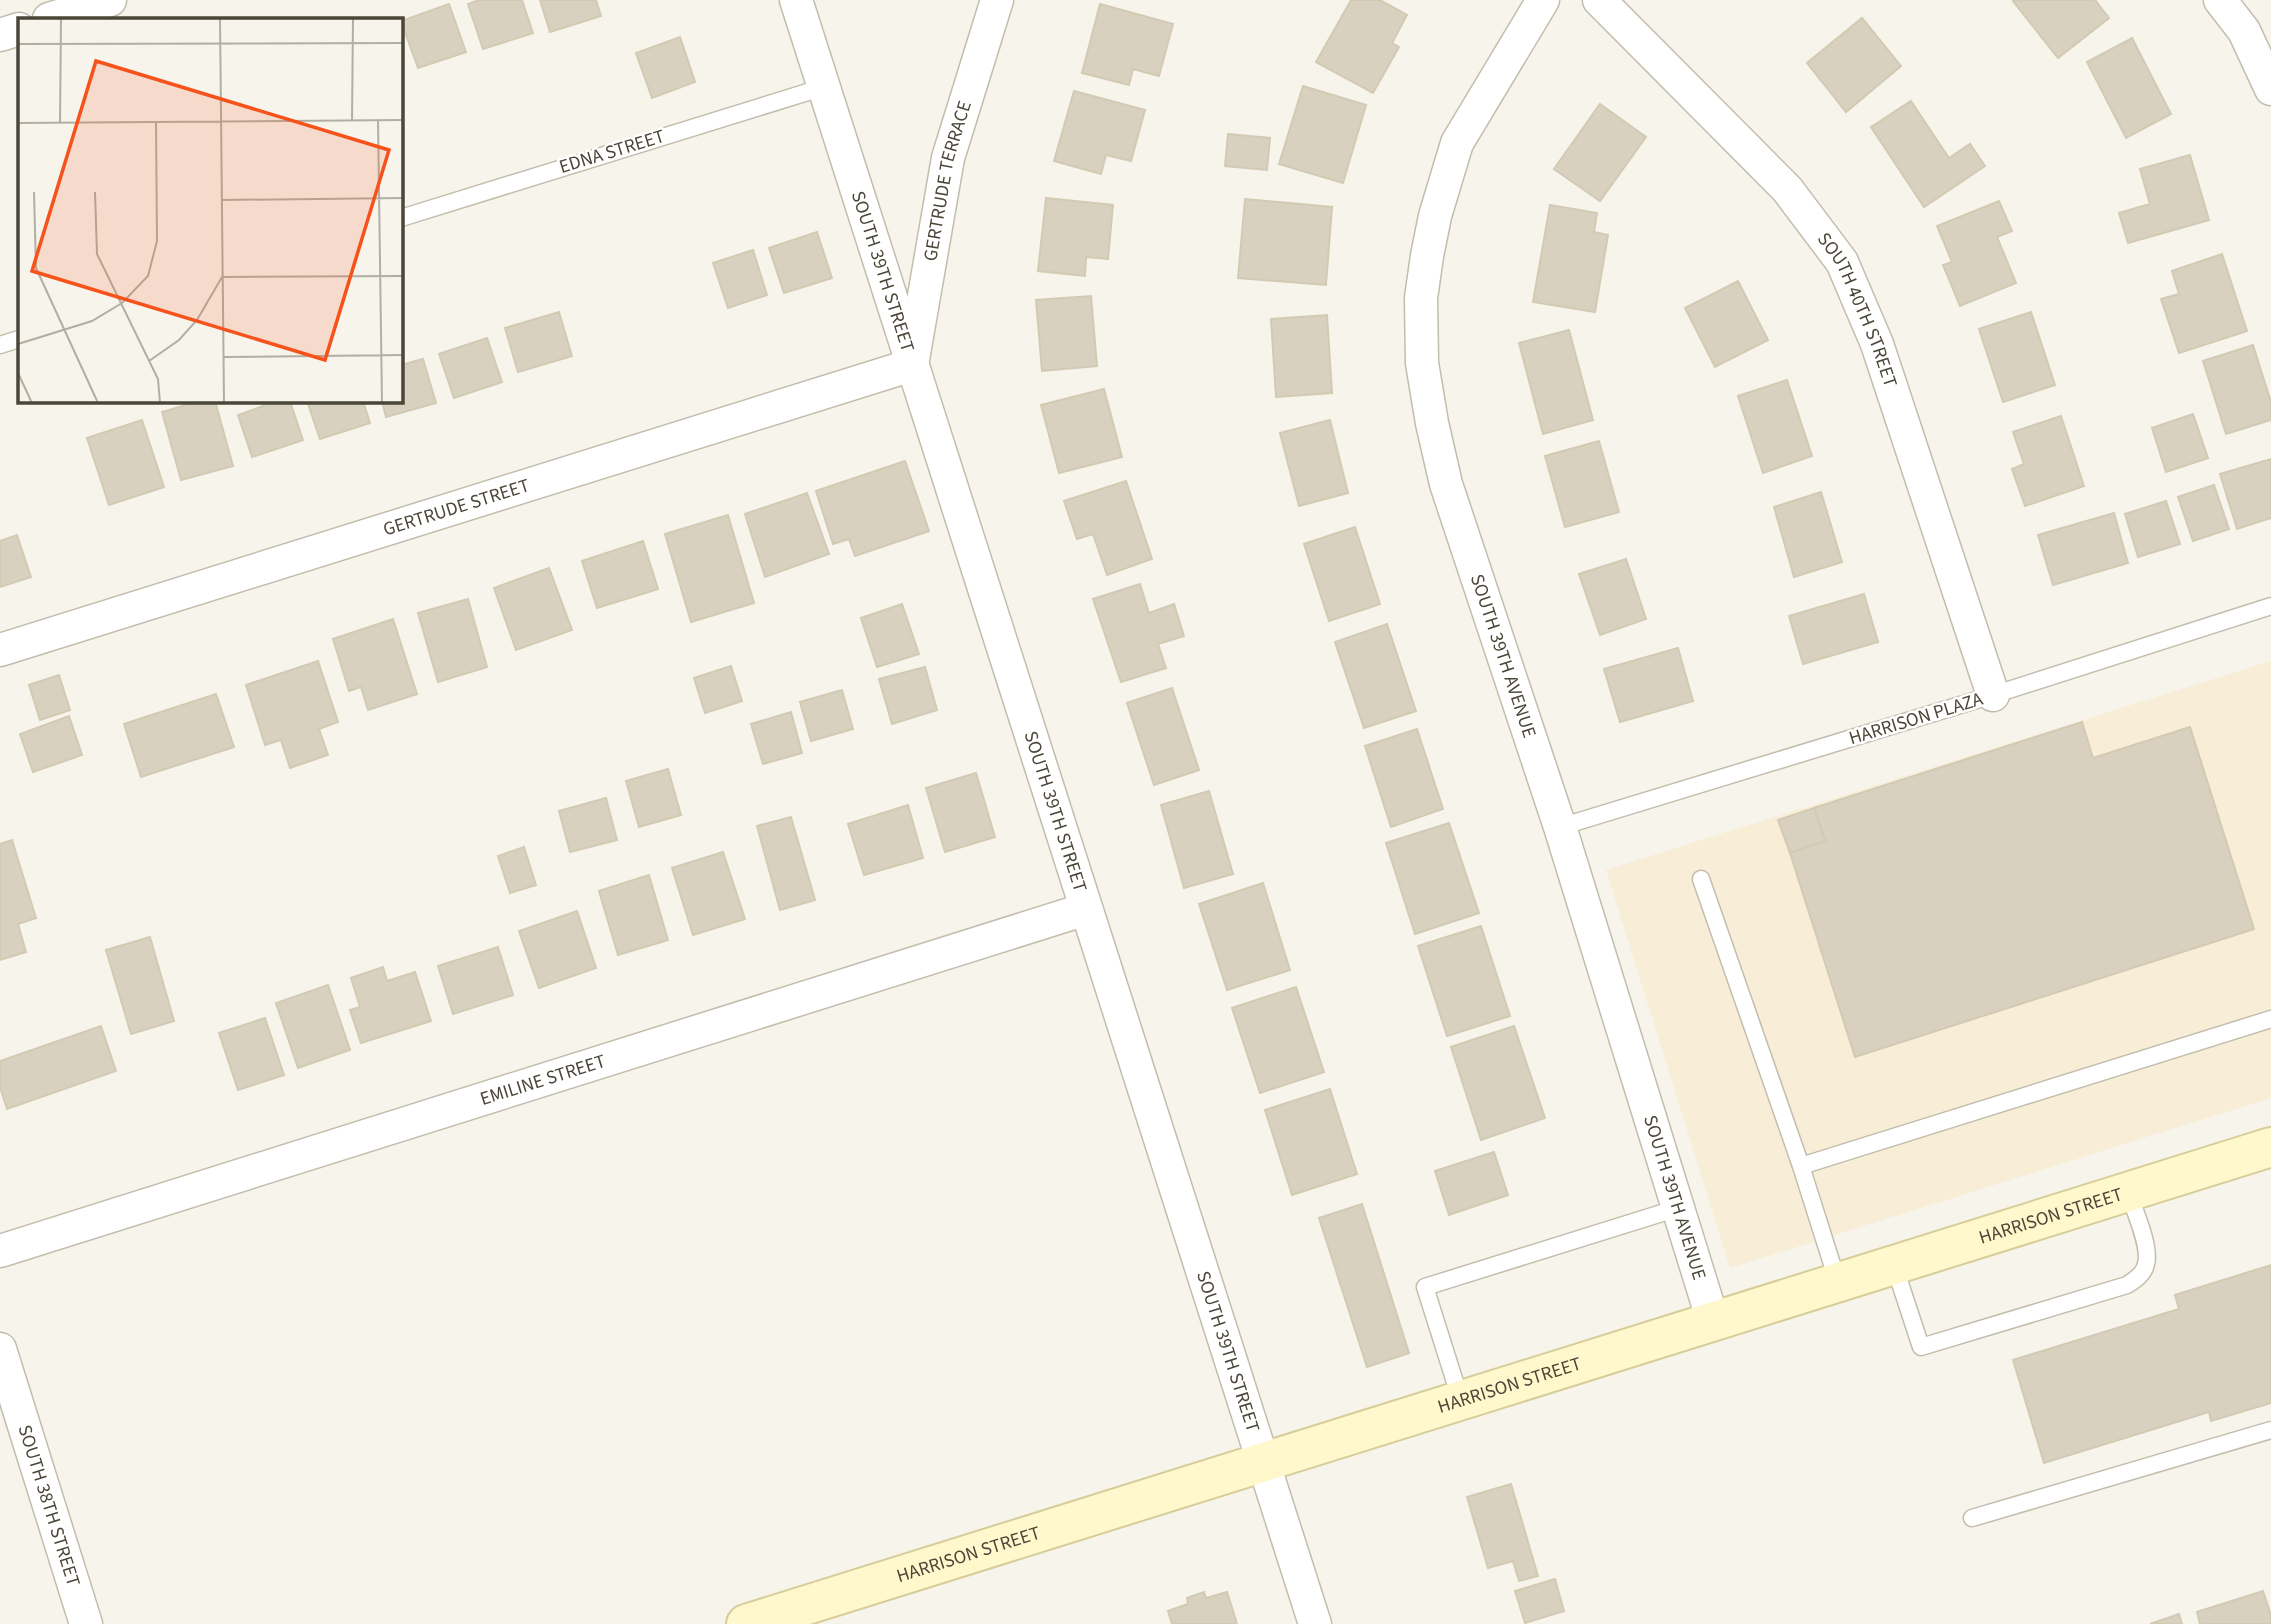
<svg xmlns="http://www.w3.org/2000/svg" width="2271" height="1624" viewBox="0 0 2271 1624" font-family="'Source Sans 3',sans-serif">
	<style>
		.commercial { fill: #f8edd7 }
		.building { fill: #d8d1c0; stroke: #d3cab3; stroke-width: 2 }
		.lines { fill: none; stroke-linecap: round; stroke-linejoin: round }
		.lane-casing { stroke: #c2bdad; stroke-width: 19 }
		.street-casing { stroke: #c2bdad; stroke-width: 35 }
		.secondary-casing { stroke: #d7cd9a; stroke-width: 42 }
		.lane { stroke: #fff; stroke-width: 16 }
		.street { stroke: #fff; stroke-width: 32 }
		.secondary { stroke: #fff8cc; stroke-width: 38 }
		.labels { text-anchor: middle; dominant-baseline: central; stroke-width: 5; stroke-linejoin: round; paint-order: stroke }
		.street-label { font-size: 19px; fill: #4b4638; stroke: #fff }
		.inset-road { fill: none; stroke: #b2aea3; stroke-width: 2 }
		.view { fill: #f6521b; fill-opacity: 0.15; stroke: #f6521b; stroke-width: 3.5 }
		.inset-edge { fill: none; stroke: #4b4638; stroke-width: 3.5 }
	</style>
	<rect width="100%" height="100%" fill="#f6f4eb"/>
	<polygon class="commercial" points="2271,661 2271,1098 1730,1268 1606,870"/>
	<g class="building">
		<polygon points="479,0 522,0 533,33 483,49 468,4"/>
		<polygon points="540,0 596,0 601,16 550,32"/>
		<polygon points="1351,0 1380,0 1407,15 1392,43 1399,47 1373,93 1316,62"/>
		<polygon points="2014,0 2095,0 2109,18 2058,58 2013,1"/>
		<polygon points="449,4 466,52 418,68 401,21"/>
		<polygon points="1100,4 1173,24 1159,76 1133,69 1129,85 1082,73"/>
		<polygon points="1862,18 1901,66 1846,112 1807,63"/>
		<polygon points="680,37 695,82 652,98 636,53"/>
		<polygon points="2132,38 2171,114 2126,138 2087,62"/>
		<polygon points="1303,86 1366,105 1343,183 1279,164"/>
		<polygon points="1074,91 1145,110 1131,161 1106,155 1101,174 1054,161"/>
		<polygon points="1911,101 1949,158 1970,144 1985,166 1924,207 1871,127"/>
		<polygon points="1600,104 1646,137 1600,201 1554,169"/>
		<polygon points="1228,134 1270,138 1267,170 1225,166"/>
		<polygon points="2190,155 2209,220 2128,243 2119,213 2150,204 2140,169"/>
		<polygon points="1046,198 1113,205 1108,259 1086,257 1085,276 1038,271"/>
		<polygon points="1245,199 1332,207 1326,285 1238,278"/>
		<polygon points="1999,201 2012,231 1997,237 2016,283 1960,306 1943,265 1952,262 1937,226"/>
		<polygon points="1550,205 1597,213 1594,232 1608,235 1595,312 1533,302"/>
		<polygon points="817,232 832,278 784,293 769,248"/>
		<polygon points="753,250 767,295 728,308 713,263"/>
		<polygon points="2222,254 2247,331 2179,353 2161,299 2179,294 2172,271"/>
		<polygon points="1738,281 1768,340 1715,367 1685,308"/>
		<polygon points="1091,296 1097,366 1042,371 1036,300"/>
		<polygon points="559,312 572,356 518,372 505,328"/>
		<polygon points="2031,312 2055,385 2003,402 1979,329"/>
		<polygon points="1327,315 1332,393 1276,397 1271,319"/>
		<polygon points="1569,330 1593,420 1543,434 1519,343"/>
		<polygon points="487,338 502,382 454,398 439,354"/>
		<polygon points="2253,345 2271,402 2271,420 2226,434 2203,361"/>
		<polygon points="423,359 436,403 386,417 382,401 401,401 401,365"/>
		<polygon points="1787,380 1812,456 1763,473 1738,396"/>
		<polygon points="1104,389 1122,457 1059,473 1041,405"/>
		<polygon points="200,401 215,401 233,466 181,480 162,412"/>
		<polygon points="262,401 290,401 303,440 252,457 238,415 263,406"/>
		<polygon points="307,401 363,401 370,423 320,439"/>
		<polygon points="2193,414 2208,458 2166,472 2152,428"/>
		<polygon points="2061,416 2084,486 2025,506 2012,469 2024,464 2013,432"/>
		<polygon points="142,420 164,487 109,505 87,438"/>
		<polygon points="1330,420 1348,493 1299,506 1280,433"/>
		<polygon points="1599,441 1619,512 1565,527 1545,456"/>
		<polygon points="2271,459 2271,518 2237,529 2220,474"/>
		<polygon points="905,461 929,531 855,556 849,539 833,544 816,491"/>
		<polygon points="1126,481 1152,559 1107,575 1093,534 1077,539 1064,501"/>
		<polygon points="2214,485 2229,529 2193,541 2178,497"/>
		<polygon points="1821,492 1842,562 1794,577 1774,507"/>
		<polygon points="807,493 829,554 765,577 745,514"/>
		<polygon points="2166,501 2180,544 2138,557 2125,514"/>
		<polygon points="2114,513 2128,563 2053,585 2038,535"/>
		<polygon points="728,515 754,603 691,622 665,534"/>
		<polygon points="1355,527 1380,604 1329,621 1304,544"/>
		<polygon points="17,535 31,577 0,587 0,541"/>
		<polygon points="643,541 658,589 597,608 582,561"/>
		<polygon points="1626,559 1646,619 1600,635 1579,574"/>
		<polygon points="549,568 572,630 516,650 494,588"/>
		<polygon points="1140,584 1149,613 1174,604 1184,636 1158,644 1166,668 1121,682 1093,599"/>
		<polygon points="1864,594 1878,642 1803,664 1789,616"/>
		<polygon points="468,599 487,667 438,682 418,613"/>
		<polygon points="902,604 919,654 877,667 861,618"/>
		<polygon points="393,619 417,694 368,710 361,687 349,691 333,639"/>
		<polygon points="1387,624 1416,711 1364,728 1335,642"/>
		<polygon points="1678,648 1693,701 1620,722 1604,669"/>
		<polygon points="318,661 338,722 319,729 328,755 290,768 281,740 265,745 246,685"/>
		<polygon points="731,666 742,701 705,713 694,678"/>
		<polygon points="925,667 937,710 892,724 879,679"/>
		<polygon points="59,675 70,710 40,720 29,685"/>
		<polygon points="1172,688 1199,770 1154,785 1127,703"/>
		<polygon points="842,690 853,729 811,741 800,702"/>
		<polygon points="216,694 234,747 141,777 124,724"/>
		<polygon points="791,712 802,753 763,764 751,724"/>
		<polygon points="69,716 82,755 33,772 20,734"/>
		<polygon points="2082,722 2093,758 2190,727 2254,929 1855,1057 1790,853 1825,841 1814,808"/>
		<polygon points="1417,729 1443,809 1391,827 1365,746"/>
		<polygon points="668,769 681,815 639,827 626,781"/>
		<polygon points="976,773 995,837 945,852 926,788"/>
		<polygon points="1209,791 1233,874 1184,888 1161,805"/>
		<polygon points="606,798 617,840 570,852 559,811"/>
		<polygon points="908,805 923,858 864,875 848,824"/>
		<polygon points="1814,808 1825,841 1790,853 1778,820"/>
		<polygon points="791,817 815,900 780,910 757,826"/>
		<polygon points="1449,823 1479,913 1415,934 1386,843"/>
		<polygon points="12,840 36,918 18,924 26,952 0,960 0,844"/>
		<polygon points="524,847 536,885 510,893 498,856"/>
		<polygon points="723,852 745,919 693,935 672,868"/>
		<polygon points="649,875 668,940 618,955 599,891"/>
		<polygon points="1263,883 1290,970 1227,990 1199,904"/>
		<polygon points="577,911 596,968 539,988 519,931"/>
		<polygon points="1481,926 1510,1016 1447,1036 1418,946"/>
		<polygon points="150,937 174,1021 131,1034 106,950"/>
		<polygon points="498,947 513,995 453,1014 438,966"/>
		<polygon points="383,967 387,981 415,972 431,1021 361,1043 350,1010 360,1007 351,978"/>
		<polygon points="328,985 350,1050 298,1068 276,1003"/>
		<polygon points="1296,987 1324,1072 1260,1093 1232,1008"/>
		<polygon points="265,1018 284,1075 238,1090 219,1033"/>
		<polygon points="101,1026 116,1071 7,1109 0,1087 0,1061"/>
		<polygon points="1514,1026 1545,1118 1481,1140 1451,1047"/>
		<polygon points="1330,1089 1357,1174 1292,1195 1265,1110"/>
		<polygon points="1494,1152 1508,1195 1449,1215 1435,1171"/>
		<polygon points="1362,1204 1409,1353 1367,1367 1319,1218"/>
		<polygon points="2271,1265 2271,1403 2211,1421 2209,1412 2044,1463 2013,1360 2179,1309 2175,1295"/>
		<polygon points="1511,1484 1538,1576 1519,1581 1513,1561 1488,1568 1467,1497"/>
		<polygon points="1555,1579 1564,1611 1525,1623 1515,1591"/>
		<polygon points="2263,1591 2271,1615 2271,1624 2200,1624 2197,1612"/>
		<polygon points="1204,1592 1206,1598 1227,1592 1237,1624 1172,1624 1168,1611 1188,1604 1187,1598"/>
		<polygon points="2179,1614 2182,1624 2150,1624"/>
	</g>
	<g class="lines">
		<defs>
			<g id="lane">
				<polyline points="401,218 824,87"/>
				<polyline points="0,345 19,339"/>
				<polyline points="1560,827 1993,695 2271,606"/>
				<polyline points="1701,879 1801,1166"/>
				<path d="M1894,1265L1921,1347L2127,1285C2135,1280 2144,1274 2146,1264C2151,1247 2134,1209 2128,1192"/>
				<polyline points="1838,1283 1801,1166 2271,1019"/>
				<polyline points="1461,1401 1425,1287 1678,1208"/>
				<polyline points="1972,1518 2271,1430"/>
			</g>
			<g id="street">
				<path id="s1" d="M796,0L1315,1624"/>
				<path id="s2" d="M1543,0L1457,143L1435,216L1427,256L1421,298L1422,363L1432,423L1446,484L1560,827L1713,1321"/>
				<path id="s3" d="M1599,0L1787,189L1842,262L1877,344L1993,695"/>
				<polyline points="2220,0 2244,31 2271,89"/>
				<polyline points="49,19 110,0"/>
				<polyline points="0,35 19,29"/>
				<path id="s4" d="M0,650L912,365L948,158L997,0"/>
				<path id="s5" d="M0,1251L1086,909"/>
				<path id="s6" d="M0,1349L86,1624"/>
			</g>
			<g id="secondary">
				<path id="s7" d="M746,1624L2271,1147"/>
			</g>
		</defs>
		<use href="#lane" class="lane-casing"/>
		<use href="#street" class="street-casing"/>
		<use href="#secondary" class="secondary-casing"/>
		<use href="#lane" class="lane"/>
		<use href="#street" class="street"/>
		<use href="#secondary" class="secondary"/>
	</g>
	<g class="labels">
		<g class="street-label">
			<text transform="translate(612 152) rotate(-17)">EDNA STREET</text>
			<text stroke="none"><textPath href="#s4" startOffset="1143">GERTRUDE TERRACE</textPath></text>
			<text stroke="none"><textPath href="#s1" startOffset="285">SOUTH 39TH STREET</textPath></text>
			<text stroke="none"><textPath href="#s3" startOffset="408">SOUTH 40TH STREET</textPath></text>
			<text stroke="none"><textPath href="#s4" startOffset="478">GERTRUDE STREET</textPath></text>
			<text stroke="none"><textPath href="#s2" startOffset="696">SOUTH 39TH AVENUE</textPath></text>
			<text transform="translate(1916 719) rotate(-17)">HARRISON PLAZA</text>
			<text stroke="none"><textPath href="#s1" startOffset="852">SOUTH 39TH STREET</textPath></text>
			<text stroke="none"><textPath href="#s5" startOffset="569">EMILINE STREET</textPath></text>
			<text stroke="none"><textPath href="#s2" startOffset="1264">SOUTH 39TH AVENUE</textPath></text>
			<text stroke="none"><textPath href="#s7" startOffset="1367">HARRISON STREET</textPath></text>
			<text stroke="none"><textPath href="#s1" startOffset="1419">SOUTH 39TH STREET</textPath></text>
			<text stroke="none"><textPath href="#s7" startOffset="800">HARRISON STREET</textPath></text>
			<text stroke="none"><textPath href="#s6" startOffset="164">SOUTH 38TH STREET</textPath></text>
			<text stroke="none"><textPath href="#s7" startOffset="233">HARRISON STREET</textPath></text>
		</g>
	</g>
	<g transform="translate(18 18)">
		<rect width="385" height="385" fill="#f6f4eb"/>
		<path class="inset-road" d="M202,0L206,385M0,26L385,25M360,102L364,385M334,103L335,0M42,104L43,0M0,105L385,102M16,174L18,250L80,385M77,174L79,236L140,361L142,385M203,182L385,180M0,326L74,303L104,285L130,258L139,223L138,104M205,339L385,337M131,343L161,322L179,302L204,259L385,258M0,355L14,385"/>
		<path class="view" d="M78,43L371,132L307,342L14,253Z"/>
		<rect width="385" height="385" class="inset-edge"/>
	</g>
</svg>
